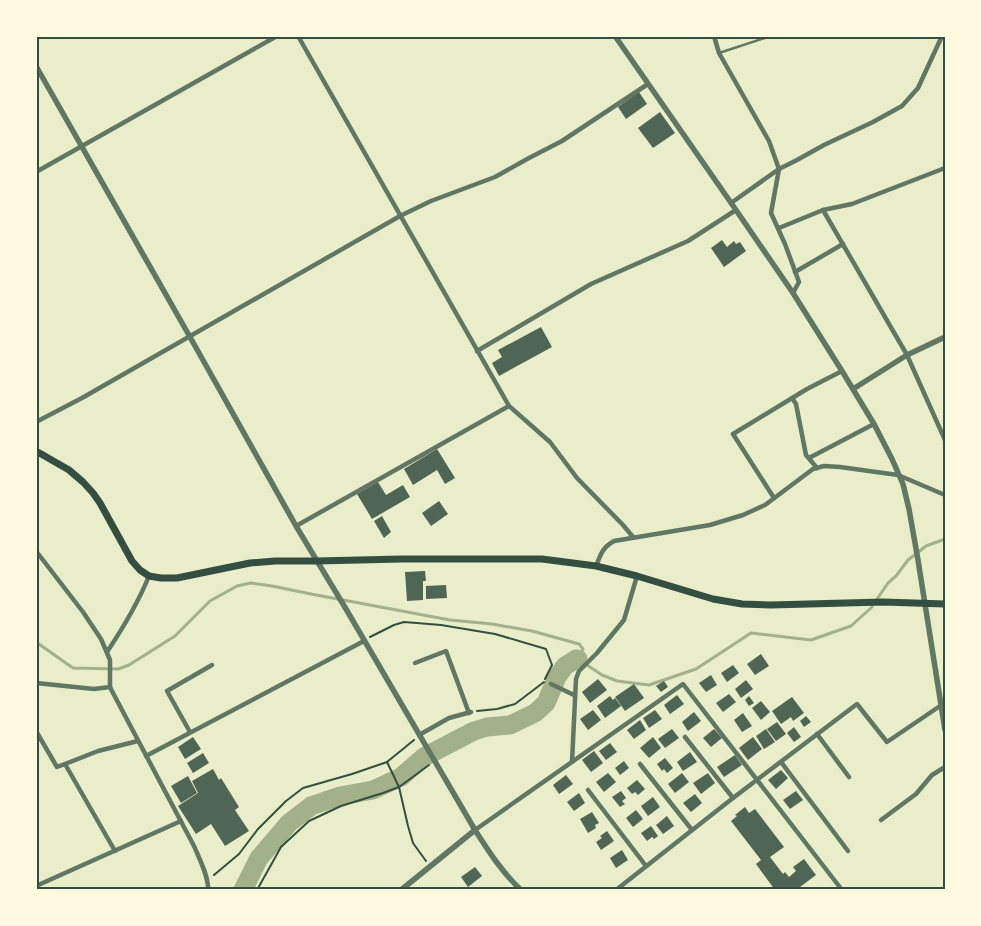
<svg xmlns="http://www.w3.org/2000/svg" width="981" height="926" viewBox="0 0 981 926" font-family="'Public Sans',sans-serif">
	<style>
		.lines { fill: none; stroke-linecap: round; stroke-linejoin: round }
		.stream { stroke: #a3b18a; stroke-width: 3 }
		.river { stroke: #a3b18a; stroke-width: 19 }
		.building { fill: #4f6655 }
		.path { stroke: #344e41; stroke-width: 2 }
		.service { stroke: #617663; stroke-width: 2.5 }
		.minor { stroke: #617663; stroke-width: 4.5 }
		.tertiary { stroke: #617663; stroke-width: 5.5 }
		.primary { stroke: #344e41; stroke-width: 7 }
		.neatline { fill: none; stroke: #344e41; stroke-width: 2 }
	</style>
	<rect width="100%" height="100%" fill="#e9edc9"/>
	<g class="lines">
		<polyline class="stream" points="36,642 73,668 118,669 129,665 175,636 210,601 237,586 251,583 272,586 311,594 450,620 492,624 532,631 579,644 583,649 578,659 602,675 617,681 649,685 696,669 751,633 811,640 851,626 871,608 888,583 896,576 908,560 926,546 945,539"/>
		<polyline class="river" points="243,890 259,858 289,823 311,806 340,796 373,790 401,777 424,757 474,731 487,727 510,725 535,713 546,703 557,677 565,666 576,659 578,659"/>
	</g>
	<g class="building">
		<polygon points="639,92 647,104 626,119 618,107"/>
		<polygon points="660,112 675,133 653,148 638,128"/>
		<polygon points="722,240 727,247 734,241 736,244 740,242 746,251 724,267 711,248"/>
		<polygon points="541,327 552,347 499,376 492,363 502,357 498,350"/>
		<polygon points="437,449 455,478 445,484 437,470 413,485 404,469"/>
		<polygon points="378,482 386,495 403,485 410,497 372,519 357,494"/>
		<polygon points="439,501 448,514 431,526 422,513"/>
		<polygon points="382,516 391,532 384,538 374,521"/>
		<polygon points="425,571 426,581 423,581 423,600 407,601 405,572"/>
		<polygon points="446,585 447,598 426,599 426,586"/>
		<polygon points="761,654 769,666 755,675 747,664"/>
		<polygon points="733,665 739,673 727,682 721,673"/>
		<polygon points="711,675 717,685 706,692 699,683"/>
		<polygon points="598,679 607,690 590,703 582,692"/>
		<polygon points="746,680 753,689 741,698 735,689"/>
		<polygon points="664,681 668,687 661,692 656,686"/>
		<polygon points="634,684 644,698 625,711 615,697"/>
		<polygon points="729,694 736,702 723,712 716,703"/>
		<polygon points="677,695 684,704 670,714 664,705"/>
		<polygon points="610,696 613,700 615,698 621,706 605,718 597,706"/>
		<polygon points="749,696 754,703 749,706 745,700"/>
		<polygon points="792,697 804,713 793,721 791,717 781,724 772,711"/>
		<polygon points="761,701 770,712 761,720 752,708"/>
		<polygon points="593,710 601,720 588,730 580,719"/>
		<polygon points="655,710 662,719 649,728 643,718"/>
		<polygon points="694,712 701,721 688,731 682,722"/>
		<polygon points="743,713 752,726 742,732 734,720"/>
		<polygon points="806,716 811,722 804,727 800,721"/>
		<polygon points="640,720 646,730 634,739 627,730"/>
		<polygon points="777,722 786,734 776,741 767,729"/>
		<polygon points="794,727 801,737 794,742 787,733"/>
		<polygon points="672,729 679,738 665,748 658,739"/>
		<polygon points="714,729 722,738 711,747 703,738"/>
		<polygon points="766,729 775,742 764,749 756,736"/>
		<polygon points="193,737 201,749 185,759 178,747"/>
		<polygon points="653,737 661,748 649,758 640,748"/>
		<polygon points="753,737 762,749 748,760 739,748"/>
		<polygon points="610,743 617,752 606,760 599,751"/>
		<polygon points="594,751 603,763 591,772 582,760"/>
		<polygon points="690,752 697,762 683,771 677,762"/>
		<polygon points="203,753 209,763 193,773 187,763"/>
		<polygon points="735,755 742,765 724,777 717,767"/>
		<polygon points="665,758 673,768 667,773 664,769 662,771 657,764"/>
		<polygon points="624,761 629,768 620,775 615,768"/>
		<polygon points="213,769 219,780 221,778 239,807 235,810 249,831 225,846 211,824 196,834 178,806 198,793 192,781"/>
		<polygon points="781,770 788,778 776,789 768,780"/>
		<polygon points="608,773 616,782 604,792 596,782"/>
		<polygon points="682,773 689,782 675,793 668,784"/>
		<polygon points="708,773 715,783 701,794 693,783"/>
		<polygon points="566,775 573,784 559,794 553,785"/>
		<polygon points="188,776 197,793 181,803 171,786"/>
		<polygon points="637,780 645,789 638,795 635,792 632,794 627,788"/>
		<polygon points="621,791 626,798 622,801 625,804 620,807 612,797"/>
		<polygon points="796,791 803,800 790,809 783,800"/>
		<polygon points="579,793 585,803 574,811 567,802"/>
		<polygon points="695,794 702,803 691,812 683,803"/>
		<polygon points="653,797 660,807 648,816 641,806"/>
		<polygon points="745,807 749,813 755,809 784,847 770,857 783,874 785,872 789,877 796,871 793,867 804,859 816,875 796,890 775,890 756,864 761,860 731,821 737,816 735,815"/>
		<polygon points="636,810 643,819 633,827 626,818"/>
		<polygon points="592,812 599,823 595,825 596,828 588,833 580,819"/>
		<polygon points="667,816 674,826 663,834 656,825"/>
		<polygon points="651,826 658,836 654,839 652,837 647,841 641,833"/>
		<polygon points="607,831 614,841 601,850 596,842 602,838 600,836"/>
		<polygon points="622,850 628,860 616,868 610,858"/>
		<polygon points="475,867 482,876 468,887 461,877"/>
	</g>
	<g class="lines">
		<g class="path">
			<polyline points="370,637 394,625 404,622 441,625 495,634 546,649 552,665 545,679"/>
			<polyline points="477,711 497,709 515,704 544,682"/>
			<polyline points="387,762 399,787 408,826 413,843 426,861"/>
			<polyline points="214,875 239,854 258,829 286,801 303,788 352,774 387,762 414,740"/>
			<polyline points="257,890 281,847 309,821 341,806 383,793 399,787 429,765"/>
		</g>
		<polyline class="service" points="719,53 771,36"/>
		<g class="minor">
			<polyline points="298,36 509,406 550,442 577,478 623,525 633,537"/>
			<polyline points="714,36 719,53 769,141 779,169 771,213 785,244 799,282 793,293"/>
			<polyline points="36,172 277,36"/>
			<polyline points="731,203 779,169 797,160 824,145 873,122 902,106 918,88 942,36"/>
			<polyline points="823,210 907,355 945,440"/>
			<polyline points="779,228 823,210 852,204 945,168"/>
			<polyline points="795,272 843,244"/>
			<polyline points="477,351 591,284 688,241 736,210"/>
			<polyline points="792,398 796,404 806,455 817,468"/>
			<polyline points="36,422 82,398 400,216 431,201 495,177 529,158 562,141 648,84"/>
			<polyline points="809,458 874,424"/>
			<polyline points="774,498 733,434 807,389 842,371"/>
			<polyline points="296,526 509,406"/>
			<path d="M36,551L83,612L101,639L110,660V687L113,693L194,846C199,858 209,877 208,890"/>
			<path d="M596,566C601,554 602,548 614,541L710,525L743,515L765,505L813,469L824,466L840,467L898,475L945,495"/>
			<path d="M107,652C123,628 138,603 149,576"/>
			<polyline points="415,663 446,651 469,713"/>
			<polyline points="36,683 94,689 110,687"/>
			<polyline points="551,684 574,695"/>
			<polyline points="36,731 57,767 65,764"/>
			<polyline points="190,732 167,691 212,665"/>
			<polyline points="817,734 849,777"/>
			<polyline points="419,735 449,718 471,712"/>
			<polyline points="685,737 733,798"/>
			<polyline points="146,756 364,641"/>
			<polyline points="572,762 576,679 579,671 597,653 624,620 637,576"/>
			<polyline points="781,762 848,851"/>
			<polyline points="640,764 692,830"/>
			<polyline points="588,790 646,866"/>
			<polyline points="881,820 916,794 932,775 945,767"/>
			<polyline points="475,830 683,684 842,890"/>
			<polyline points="115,851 65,764 98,751 138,741"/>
			<polyline points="36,886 181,821"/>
			<polyline points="616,890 733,798 857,704 887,742 940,706"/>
		</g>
		<g class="tertiary">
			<polyline points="615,36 736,210 793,293 842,371 874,424 892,459 903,484 909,509 918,560 945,730"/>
			<path d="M36,66L190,337L296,526L346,609L475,830C489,852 502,872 521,890"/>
			<polyline points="853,389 907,355 945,337"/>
			<polyline points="401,890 475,830"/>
		</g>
		<polyline class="primary" points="36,451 69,470 83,482 93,493 100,503 132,561 140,570 149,576 161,578 177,578 250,563 275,561 317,561 401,559 542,559 596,566 637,576 713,599 742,604 771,605 883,602 945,604"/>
	</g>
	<rect width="981" height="926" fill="none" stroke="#fefae0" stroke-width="75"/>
	<rect x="38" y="38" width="906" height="850" class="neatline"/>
</svg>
